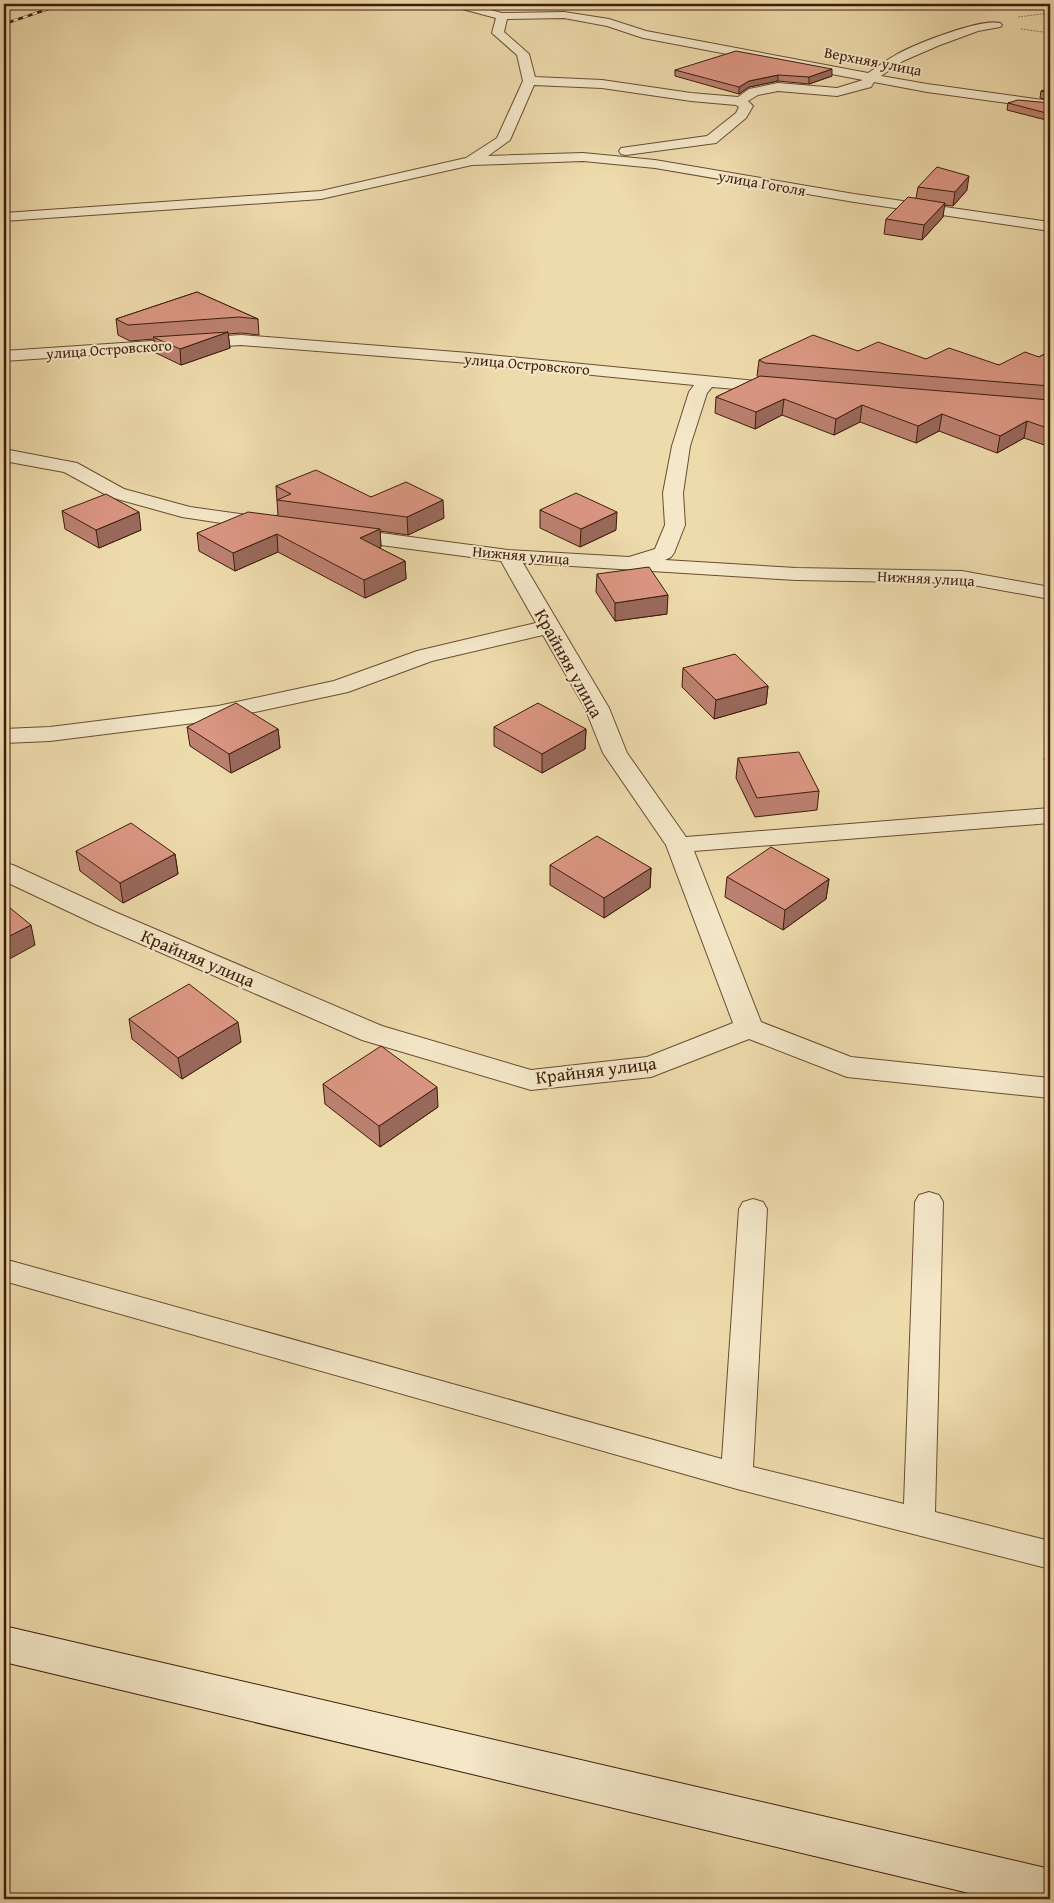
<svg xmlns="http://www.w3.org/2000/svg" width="1054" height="1903" viewBox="0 0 1054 1903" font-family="'Gentium Book Plus',serif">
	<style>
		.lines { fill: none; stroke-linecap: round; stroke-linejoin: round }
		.lane-casing { stroke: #6a4c32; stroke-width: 2 }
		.street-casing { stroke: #6a4c32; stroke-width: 2 }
		.secondary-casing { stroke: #3e1c0a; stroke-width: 2 }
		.path { stroke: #3e1c0a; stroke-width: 1; stroke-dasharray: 0.5 1; stroke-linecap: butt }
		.lane { fill: #f4e8c9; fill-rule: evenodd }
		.street { fill: #f4e8c9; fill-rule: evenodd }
		.secondary { fill: #f4e8c9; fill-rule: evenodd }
		.rail-casing { stroke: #3e1c0a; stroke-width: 2.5 }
		.rail { stroke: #f4e8c9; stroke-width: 2; stroke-dasharray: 5; stroke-linecap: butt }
		.wall { fill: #bc8171; stroke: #3e1c0a }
		.shaded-wall { fill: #99695c; stroke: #3e1c0a }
		.building { fill: #db9683; stroke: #3e1c0a }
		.labels { text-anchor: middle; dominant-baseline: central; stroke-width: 4; stroke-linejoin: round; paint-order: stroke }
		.far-street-label { font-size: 15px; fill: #3e1c0a; stroke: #f4e8c9 }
		.street-label { font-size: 18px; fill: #3e1c0a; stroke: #f4e8c9 }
	</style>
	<rect width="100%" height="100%" fill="#eedbac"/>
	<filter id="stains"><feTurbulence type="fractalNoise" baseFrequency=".004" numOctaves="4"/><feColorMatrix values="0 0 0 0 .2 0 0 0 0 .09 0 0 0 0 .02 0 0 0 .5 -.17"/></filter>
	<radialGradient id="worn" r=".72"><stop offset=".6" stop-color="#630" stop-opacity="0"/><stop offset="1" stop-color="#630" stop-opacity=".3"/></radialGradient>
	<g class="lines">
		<defs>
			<polygon id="lane" points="929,1192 939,1195 943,1202 935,1512 1050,1541 1050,1569 737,1489 4,1281 4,1259 722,1459 739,1209 743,1202 753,1199 763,1202 767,1209 753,1467 904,1504 915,1202 919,1195"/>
			<g id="street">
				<path d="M449,4H468L502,13L564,12L609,19L646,31L868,73C876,68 885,61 894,56C912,45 980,18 1000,23L1002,25L1000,27L978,31L940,45L903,61L881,76L927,84L1050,101V109L927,92L874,82L871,87L837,96L778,91L758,95L748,101L753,106L746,118L716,143L626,155L621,154L619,151L621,148L707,136L736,113L739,107L736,105L691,101L602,88L534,85L510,140L488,156L583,153L655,160L854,194L1050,222V231L854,202L655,168L583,161L472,165L321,199L4,221V213L321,191L466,158L497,138L523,81L517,55L492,33L496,18L451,6ZM564,18L607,26L643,38L863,80L837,88L778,83L749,89L738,97L691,93L602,80L535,77L529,54L504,32L507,19Z"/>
				<polygon points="241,335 469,353 786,384 789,388 786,392 780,393 712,387 707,393 690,446 683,493 685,525 674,553 671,557 665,560 796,568 962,571 1050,587 1050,599 962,583 796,580 523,563 609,708 627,753 686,837 1050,808 1050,823 694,851 761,1022 851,1057 1050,1078 1050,1098 847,1077 749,1039 651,1077 531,1090 362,1040 95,924 4,881 4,863 13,865 115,912 382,1026 531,1070 647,1057 733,1023 666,845 603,753 585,708 543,635 432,661 348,692 218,720 50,741 4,743 4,729 50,727 218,706 334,681 417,651 536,623 501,561 343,540 336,538 333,534 336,530 343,528 508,550 629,557 655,549 665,525 663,493 672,446 689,392 694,385 469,363 241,345 4,361 4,351"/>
				<polygon points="4,449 77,463 124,489 190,507 268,518 275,520 278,524 275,528 268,530 182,517 110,497 64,472 4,461"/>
			</g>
			<polygon id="secondary" points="4,1626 1050,1869 1050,1899 994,1899 4,1662"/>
		</defs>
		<use href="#lane" class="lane-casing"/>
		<use href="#street" class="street-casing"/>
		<use href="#secondary" class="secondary-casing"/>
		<g class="path">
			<polyline points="1018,17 1050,13"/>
			<polyline points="1021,29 1050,33"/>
		</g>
		<use href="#lane" class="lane"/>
		<use href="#street" class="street"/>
		<use href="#secondary" class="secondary"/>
		<defs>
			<polyline id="rail" points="4,24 63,4"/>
		</defs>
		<use href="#rail" class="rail-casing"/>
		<use href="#rail" class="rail"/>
	</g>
	<g class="wall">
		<polygon points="675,70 832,76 809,84 778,81 749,87 739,94 675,76"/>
		<polygon points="1050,88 1050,100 1040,98 1041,91"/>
		<polygon points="1008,103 1050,103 1050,121 1007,110"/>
		<polygon points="918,187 967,190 953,206 944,205 943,217 922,240 884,234 886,219 916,198"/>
		<polygon points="197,292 258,319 259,335 241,333 228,334 230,348 181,365 156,353 154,339 130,341 118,335 116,319"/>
		<polygon points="858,351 926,359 999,365 1039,357 1050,351 1050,447 1024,438 997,453 939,431 916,443 860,422 834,435 782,415 755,429 715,413 716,397 759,377 757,376 759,360"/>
		<polygon points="276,486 371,497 444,518 408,535 380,531 381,547 379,548 405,561 406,579 365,598 278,552 235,571 199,551 197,533 278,515"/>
		<polygon points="540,510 616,530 580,547 540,528"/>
		<polygon points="62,511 141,530 99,548 65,529"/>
		<polygon points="597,574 667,614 615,621 596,592"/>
		<polygon points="683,668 768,686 766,704 714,719 682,687"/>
		<polygon points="187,727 278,729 280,748 231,773 190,746"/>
		<polygon points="494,727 586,729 585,749 542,773 494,746"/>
		<polygon points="1050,739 1050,763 1044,760 1048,741"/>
		<polygon points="738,758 819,791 817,810 755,817 736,778"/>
		<polygon points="76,851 175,854 178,874 123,903 80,871"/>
		<polygon points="550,865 651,868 650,888 604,918 550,885"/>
		<polygon points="727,877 829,879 826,899 783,930 725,897"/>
		<polygon points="129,1019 241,1042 182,1079 132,1039"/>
		<polygon points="323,1084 438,1107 380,1147 325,1104"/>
	</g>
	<g class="shaded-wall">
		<polygon points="832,69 832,76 809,84 809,77"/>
		<polygon points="778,75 778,81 749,87 739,94 739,87 749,81"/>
		<polygon points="969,176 967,190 953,206 955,192"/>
		<polygon points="945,203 943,217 922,240 924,225"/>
		<polygon points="228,332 230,348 181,365 180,349"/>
		<polygon points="784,399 782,415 755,429 756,412"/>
		<polygon points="862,405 860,422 834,435 836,419"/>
		<polygon points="942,414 939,431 916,443 918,426"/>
		<polygon points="1027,421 1024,438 997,453 1000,436"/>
		<polygon points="443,500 444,518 408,535 407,517"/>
		<polygon points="139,512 141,530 99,548 96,530"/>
		<polygon points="617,512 616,530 580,547 581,529"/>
		<polygon points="380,529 381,547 361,556 360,538"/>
		<polygon points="277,534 278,552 235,571 233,553"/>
		<polygon points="405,561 406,579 365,598 364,580"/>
		<polygon points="668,595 667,614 615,621 615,603"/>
		<polygon points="768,686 766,704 714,719 716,700"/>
		<polygon points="278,729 280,748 231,773 229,754"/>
		<polygon points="586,729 585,749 542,773 542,754"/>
		<polygon points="175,854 178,874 123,903 120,883"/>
		<polygon points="651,868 650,888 604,918 604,898"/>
		<polygon points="829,879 826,899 783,930 785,910"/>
		<polygon points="31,925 35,945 4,962 4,939"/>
		<polygon points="238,1022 241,1042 182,1079 178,1058"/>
		<polygon points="437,1087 438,1107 380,1147 379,1126"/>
	</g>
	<g class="building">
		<polygon points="736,51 832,69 809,77 778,75 749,81 739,87 675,70"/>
		<polygon points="1050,88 1050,93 1041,91"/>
		<polygon points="1018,100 1050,103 1050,114 1008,103"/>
		<polygon points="937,167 969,176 955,192 918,187"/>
		<polygon points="908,197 945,203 924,225 886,219"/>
		<polygon points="197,292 258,319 239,317 128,325 116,319"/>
		<polygon points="228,332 180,349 153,337"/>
		<polygon points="813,335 858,351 878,342 926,359 949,348 999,365 1025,352 1039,357 1050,351 1050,386 765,363 759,360"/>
		<polygon points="760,376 1050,400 1050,429 1027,421 1000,436 942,414 918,426 862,405 836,419 784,399 756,412 716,397"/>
		<polygon points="316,470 371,497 406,482 443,500 407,517 277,500 291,494 276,486"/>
		<polygon points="576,493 617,512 581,529 540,510"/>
		<polygon points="106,494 139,512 96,530 62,511"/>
		<polygon points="248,512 380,529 360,538 405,561 364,580 277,534 233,553 197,533"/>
		<polygon points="649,567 668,595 615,603 597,574"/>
		<polygon points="735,654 768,686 716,700 683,668"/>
		<polygon points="236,703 278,729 229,754 187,727"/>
		<polygon points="538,703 586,729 542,754 494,727"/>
		<polygon points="799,752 819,791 757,798 738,758"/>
		<polygon points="131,823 175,854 120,883 76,851"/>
		<polygon points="597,836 651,868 604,898 550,865"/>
		<polygon points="771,847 829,879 785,910 727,877"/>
		<polygon points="4,903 31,925 4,939"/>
		<polygon points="189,984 238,1022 178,1058 129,1019"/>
		<polygon points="381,1046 437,1087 379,1126 323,1084"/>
	</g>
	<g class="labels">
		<g class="far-street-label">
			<text transform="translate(873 61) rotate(11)">Верхняя улица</text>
			<text transform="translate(762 183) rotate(10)">улица Гоголя</text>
			<text transform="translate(109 349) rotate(-4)">улица Островского</text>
			<text transform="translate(527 364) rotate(5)">улица Островского</text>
			<text transform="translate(521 555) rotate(5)">Нижняя улица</text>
			<text transform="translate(926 578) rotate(3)">Нижняя улица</text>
		</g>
		<g class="street-label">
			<text transform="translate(569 663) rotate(61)">Крайняя улица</text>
			<text transform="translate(198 958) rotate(23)">Крайняя улица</text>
			<text transform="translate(596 1070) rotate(-7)">Крайняя улица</text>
		</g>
	</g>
	<rect width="1054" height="1903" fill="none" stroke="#eedbac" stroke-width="20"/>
	<rect x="5" y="5" width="1044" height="1893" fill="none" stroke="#3e1c0a" stroke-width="2.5"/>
	<rect x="10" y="10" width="1034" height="1883" fill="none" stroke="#3e1c0a"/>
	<rect width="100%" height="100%" filter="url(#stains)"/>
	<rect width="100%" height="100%" fill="url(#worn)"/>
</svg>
